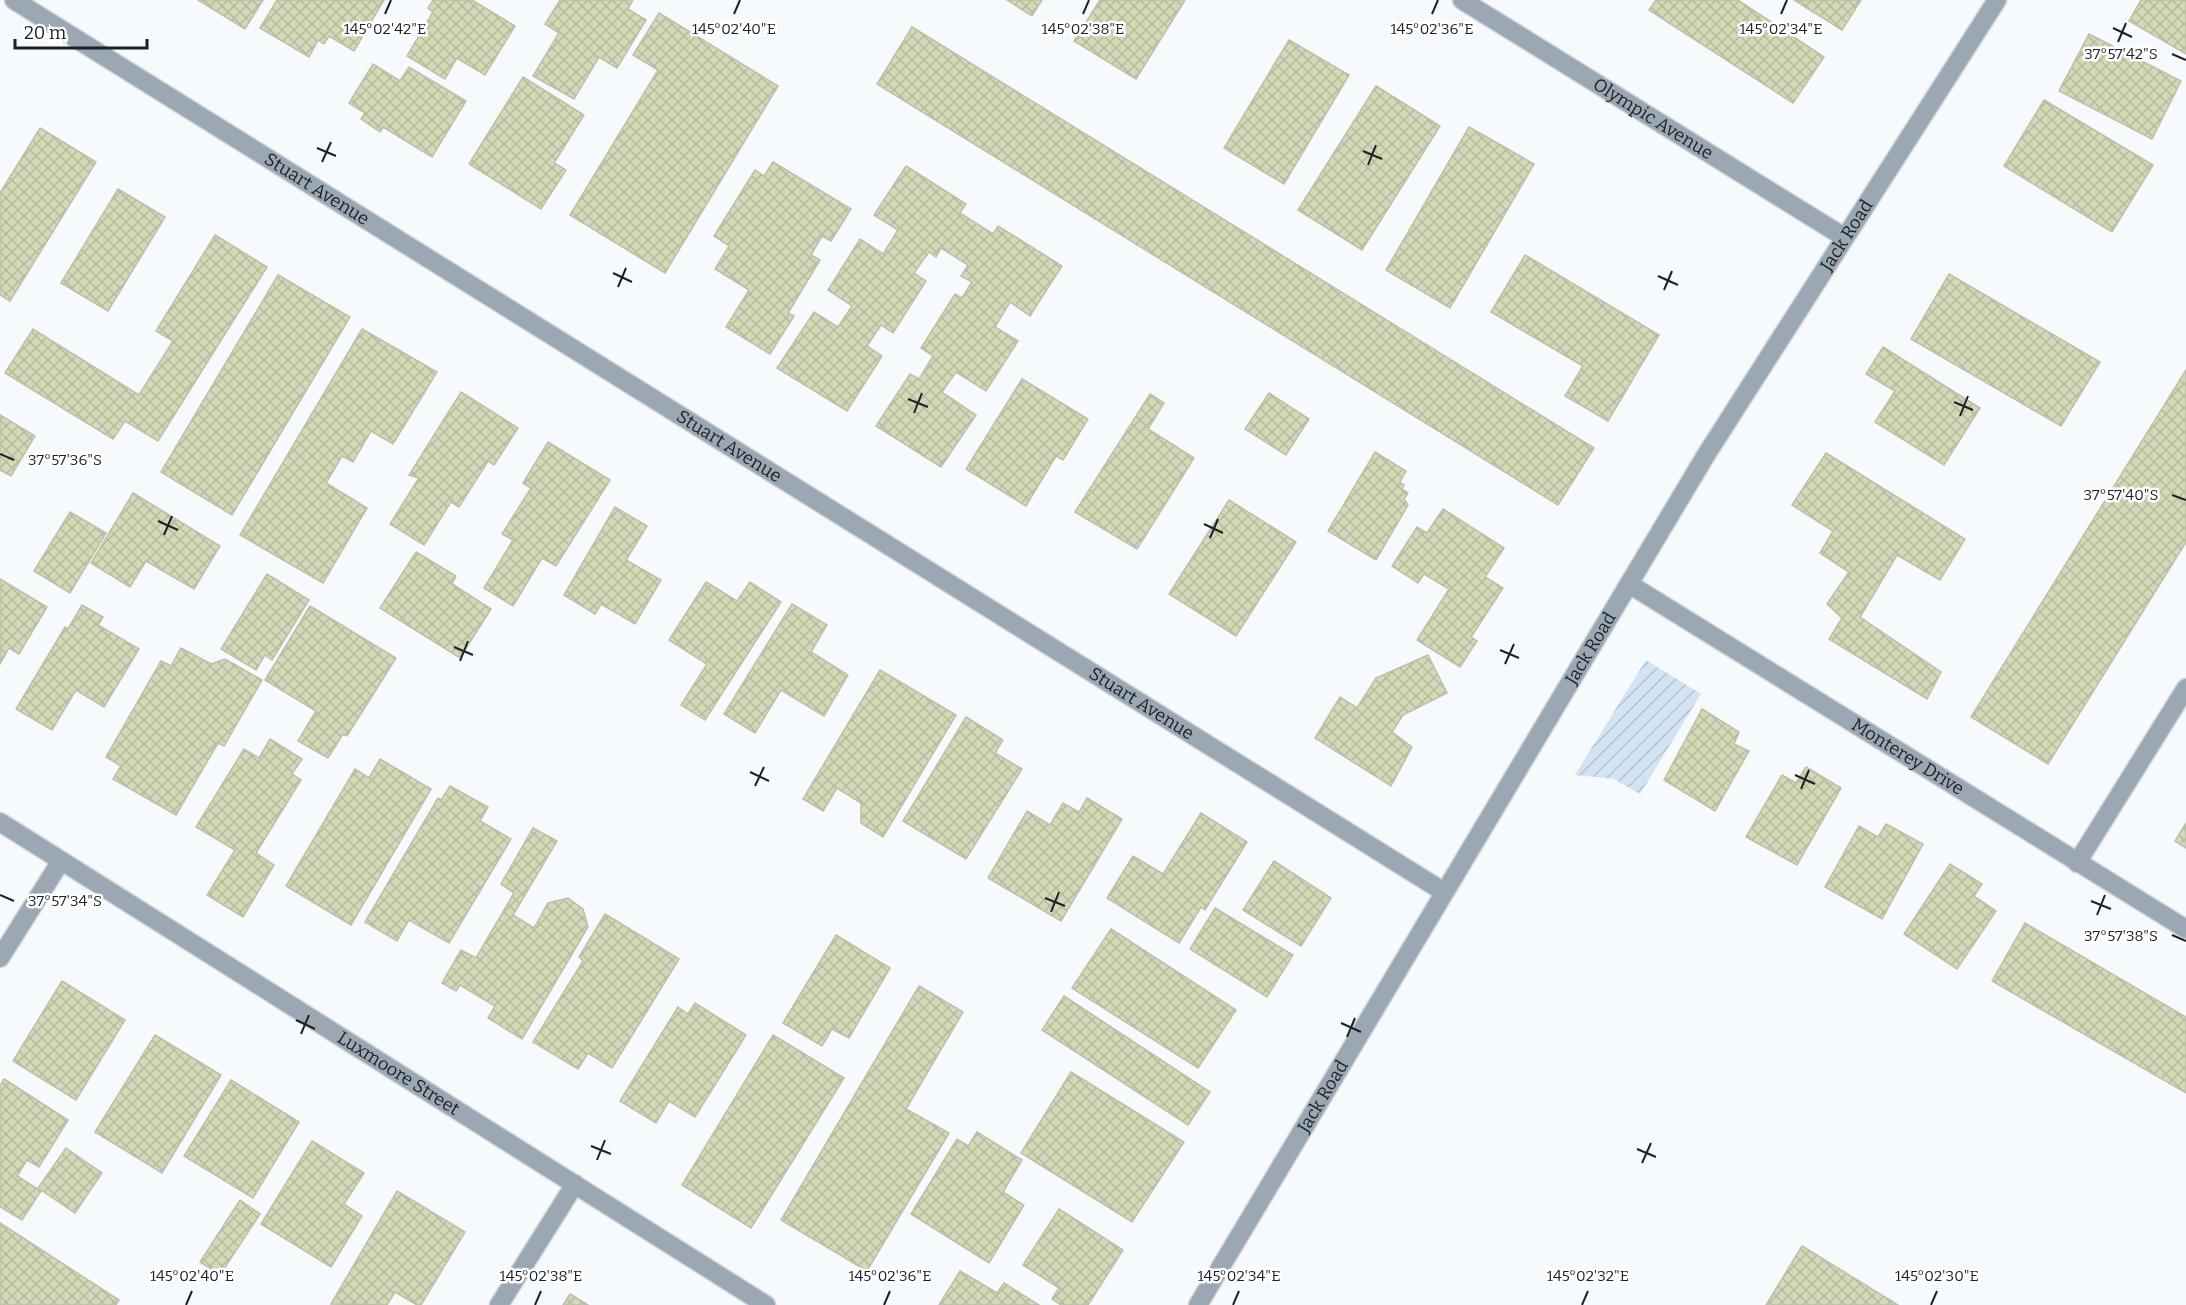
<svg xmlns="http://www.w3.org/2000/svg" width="2186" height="1305" viewBox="0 0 2186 1305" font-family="Bitter,serif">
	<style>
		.garden { fill: url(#garden-furrows) }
		.building { fill: url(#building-cross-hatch); stroke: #bdbfa9; stroke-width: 1.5 }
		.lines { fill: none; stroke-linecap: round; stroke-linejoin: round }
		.minor-casing { stroke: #d3d7db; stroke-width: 21 }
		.minor { stroke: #9ba7b2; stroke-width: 18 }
		.ticks { fill: none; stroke: #1a2127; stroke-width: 2 }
		.labels { text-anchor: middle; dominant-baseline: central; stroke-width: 5; stroke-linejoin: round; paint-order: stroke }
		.street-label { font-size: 18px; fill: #1a2127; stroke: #fff }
		.ticks-label { font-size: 15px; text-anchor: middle; fill: #1a2127; stroke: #fff; stroke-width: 5; stroke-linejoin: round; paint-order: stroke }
	</style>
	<defs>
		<pattern id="garden-furrows" width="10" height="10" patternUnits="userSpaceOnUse" patternTransform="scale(1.5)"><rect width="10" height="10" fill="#d2e4f4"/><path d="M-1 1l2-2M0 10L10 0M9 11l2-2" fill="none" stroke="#b4c3d1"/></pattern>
		<pattern id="building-cross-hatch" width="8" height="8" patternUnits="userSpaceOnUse" patternTransform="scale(1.5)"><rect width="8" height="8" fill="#d5d8b6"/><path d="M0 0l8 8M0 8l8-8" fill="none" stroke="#b6b99c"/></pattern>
	</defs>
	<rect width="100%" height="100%" fill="#f6fafd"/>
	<polygon class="garden" points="1646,660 1701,694 1640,794 1614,779 1575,775"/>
	<g class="building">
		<polygon points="198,0 263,0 245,29"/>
		<polygon points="277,0 384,0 354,51 329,36 324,44 318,40 309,57 260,28"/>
		<polygon points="433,0 472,0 515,26 485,75 457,58 445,79 407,56 433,12 428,8"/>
		<polygon points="560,0 633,0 628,9 646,20 617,68 599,57 574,99 533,76 559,33 545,24"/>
		<polygon points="1007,0 1042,0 1032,16"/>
		<polygon points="1100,0 1185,0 1136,79 1074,41"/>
		<polygon points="1656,0 1738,0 1824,57 1793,103 1649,10"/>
		<polygon points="1794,0 1861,0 1842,30"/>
		<polygon points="2141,0 2186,0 2186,54 2129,21"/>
		<polygon points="659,13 778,86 665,273 570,215 658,70 633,55"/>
		<polygon points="912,27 1594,448 1558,505 877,84"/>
		<polygon points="2089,34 2181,81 2152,139 2059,91"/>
		<polygon points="1289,40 1349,75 1284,184 1224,148"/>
		<polygon points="373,64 400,81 409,67 466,101 432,157 383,127 380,132 361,119 365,113 349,103"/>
		<polygon points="523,77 584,115 554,163 566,170 541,209 469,164"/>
		<polygon points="1376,86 1440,126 1362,250 1298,210"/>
		<polygon points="2044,100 2153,165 2112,232 2004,166"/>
		<polygon points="1469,127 1534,164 1450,308 1386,270"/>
		<polygon points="40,128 96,162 10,301 0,295 0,193"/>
		<polygon points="773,162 851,209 831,241 822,236 811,255 820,260 788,313 794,316 770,354 726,327 749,290 715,269 729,246 714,236 755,170 764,176"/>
		<polygon points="906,166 966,204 960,213 993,234 998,226 1062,266 1030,316 1010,302 995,327 1018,341 986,391 956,372 942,392 976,415 941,467 876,426 910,374 919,379 933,356 921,348 955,294 962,298 972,282 961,276 968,265 941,248 936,257 929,252 914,273 926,281 893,333 881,325 867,346 882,356 847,411 777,368 814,312 838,327 852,306 828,290 860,239 883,254 898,230 874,215"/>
		<polygon points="118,189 165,217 108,311 61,283"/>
		<polygon points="215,235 267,267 158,441 125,421 113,439 5,373 33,329 139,395 173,341 156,331"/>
		<polygon points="1525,255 1659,335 1608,421 1565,396 1583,366 1491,312"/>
		<polygon points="1949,274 2100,362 2061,426 1911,339"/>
		<polygon points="278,275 350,317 232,515 161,472"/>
		<polygon points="362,329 437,372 393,444 371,431 353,462 342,456 326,483 367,508 323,583 240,535"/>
		<polygon points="1883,347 1980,408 1944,465 1875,422 1895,391 1866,374"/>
		<polygon points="2186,370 2186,542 2048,764 1971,717"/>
		<polygon points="1022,379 1088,419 1063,460 1056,456 1026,506 966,469"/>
		<polygon points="461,392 518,428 494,465 488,461 459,507 451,502 424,545 390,524 419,478 409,475"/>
		<polygon points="1269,393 1309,419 1286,455 1245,429"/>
		<polygon points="1150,394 1164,403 1148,429 1194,458 1137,549 1075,512"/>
		<polygon points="0,415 35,436 11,476 0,470"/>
		<polygon points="548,442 610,480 556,566 542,558 513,606 484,588 513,540 502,534 531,488 523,483"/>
		<polygon points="1375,452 1406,471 1400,482 1404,485 1402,489 1408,493 1404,499 1408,505 1376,560 1328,531"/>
		<polygon points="1826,453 1965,539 1940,580 1897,555 1860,617 1941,672 1927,699 1829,639 1842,618 1827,604 1849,572 1820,553 1833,531 1792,505"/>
		<polygon points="133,493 220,546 194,589 146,561 130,587 91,563"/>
		<polygon points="1229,500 1296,542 1236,636 1169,594"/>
		<polygon points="615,507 647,526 626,560 661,580 635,624 601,604 595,614 564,595"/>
		<polygon points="1443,509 1504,548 1485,577 1503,588 1471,637 1477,641 1460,667 1417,640 1449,589 1424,574 1418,583 1392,566 1417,527 1427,533"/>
		<polygon points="70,512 106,533 70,593 34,571"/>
		<polygon points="416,552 456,576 452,584 491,609 460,658 380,608"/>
		<polygon points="267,574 309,600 272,660 265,655 256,670 221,649"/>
		<polygon points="0,579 47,607 19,654 9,648 0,664"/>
		<polygon points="706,582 737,601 750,582 781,602 705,720 681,705 707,664 669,640"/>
		<polygon points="792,604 827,625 811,652 848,675 824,716 781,690 755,733 724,714"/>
		<polygon points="82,605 103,617 98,625 139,649 104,707 76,690 52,730 16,709 65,627 68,629"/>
		<polygon points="310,606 396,658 347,736 343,734 328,758 298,741 316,711 265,680"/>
		<polygon points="181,648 211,664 225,659 262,680 224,746 218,743 176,815 113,779 121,766 106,757 161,661 171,666"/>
		<polygon points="1428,655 1447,693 1403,715 1392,732 1412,747 1391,786 1315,738 1340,697 1357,708 1376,678"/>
		<polygon points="880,670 956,715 883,837 861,823 861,803 837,788 823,811 803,799"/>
		<polygon points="1702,709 1739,732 1734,744 1749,751 1715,811 1664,780"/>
		<polygon points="966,717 1003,740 995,753 1022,769 966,859 903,821"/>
		<polygon points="270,739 302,759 292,774 301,780 256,853 274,865 243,917 207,895 235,850 196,827 244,749 259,758"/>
		<polygon points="380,759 431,789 351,925 286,886 355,769 369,778"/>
		<polygon points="1806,767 1841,788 1797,865 1746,837 1782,775 1796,783"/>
		<polygon points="450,786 488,807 480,821 511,839 449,943 409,920 397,941 365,922 438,798 441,800"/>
		<polygon points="1087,798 1122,819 1061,921 988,878 1027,811 1050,825 1063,803 1079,812"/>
		<polygon points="1201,813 1247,842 1205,910 1201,907 1179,943 1107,898 1133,856 1163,874"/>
		<polygon points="2186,823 2186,848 2175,841"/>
		<polygon points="1886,824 1923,844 1882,919 1825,887 1859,826 1878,837"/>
		<polygon points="533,828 557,841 513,915 534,928 548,903 568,898 583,909 588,927 522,1039 488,1018 495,1006 460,985 456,991 442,983 461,950 476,958 514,893 501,884"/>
		<polygon points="1274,861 1331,898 1301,946 1243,910"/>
		<polygon points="1950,864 1982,884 1974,896 1996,911 1957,969 1904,934"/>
		<polygon points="1215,908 1293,955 1267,997 1190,949"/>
		<polygon points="605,914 679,959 612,1068 588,1053 578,1069 533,1042 583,961 579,957"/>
		<polygon points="2025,923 2186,1017 2186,1093 1992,981"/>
		<polygon points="1111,929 1236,1010 1198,1068 1072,988"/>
		<polygon points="836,935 890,968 849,1038 832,1029 822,1046 783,1023"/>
		<polygon points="62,981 125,1020 76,1100 13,1061"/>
		<polygon points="919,986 963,1012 906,1109 949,1133 867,1271 781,1220"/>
		<polygon points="1064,996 1210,1092 1188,1125 1042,1030"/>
		<polygon points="695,1003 746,1035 695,1117 669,1101 656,1123 620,1101 678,1007 688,1014"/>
		<polygon points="155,1035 221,1075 162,1173 95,1132"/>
		<polygon points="773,1035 844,1078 751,1228 682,1185"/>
		<polygon points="1071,1072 1184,1142 1132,1222 1021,1153"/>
		<polygon points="4,1079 68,1120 39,1167 27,1160 17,1176 41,1191 22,1220 0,1207 0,1086"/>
		<polygon points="231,1080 299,1122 253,1198 184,1156"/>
		<polygon points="977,1132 1022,1160 1003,1192 1024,1205 989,1263 911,1214 957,1139 968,1146"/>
		<polygon points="312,1141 364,1173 344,1204 362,1216 331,1267 261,1224"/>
		<polygon points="66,1148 102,1173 75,1213 38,1188"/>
		<polygon points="397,1191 465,1232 421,1305 417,1305 395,1292 387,1305 331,1304"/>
		<polygon points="240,1200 260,1214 220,1275 200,1262"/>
		<polygon points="1059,1209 1123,1250 1088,1305 1061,1305 1052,1299 1059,1288 1023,1265"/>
		<polygon points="0,1223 119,1300 116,1305 0,1305"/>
		<polygon points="1802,1246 1898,1305 1766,1305"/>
		<polygon points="960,1271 997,1293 1004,1283 1039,1305 939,1305"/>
		<polygon points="570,1294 588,1305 563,1305"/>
	</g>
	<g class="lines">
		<defs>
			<g id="minor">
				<path id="s1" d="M14,0L1444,892"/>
				<path id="s2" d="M1462,0L1844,237"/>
				<path id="s3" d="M1629,584L2186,929"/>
				<path id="s4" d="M0,822L766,1305"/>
				<polyline points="2077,863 2186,688"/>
				<polyline points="0,958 61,861"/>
				<polyline points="499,1305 575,1184"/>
				<path id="s5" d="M1198,1305L1706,455L1997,0"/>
			</g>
		</defs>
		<use href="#minor" class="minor-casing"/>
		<use href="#minor" class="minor"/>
	</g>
	<path class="ticks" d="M385,14L391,0M734,14L740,0M1083,14L1089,0M1432,14L1438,0M1781,14L1787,0M2113,28L2132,37M2118,42L2126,23M2172,54L2186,60M317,148L336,156M1363,151L1382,159M322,162L331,142M1368,165L1376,145M613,273L632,282M1658,276L1678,285M618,287L626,268M1664,290L1672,271M908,399L928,407M1954,402L1973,410M914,413L922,393M1960,416L1968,396M0,454L14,460M2172,495L2186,500M158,521L178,530M1204,524L1223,533M164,535L172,516M1210,538L1218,519M454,647L473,655M1500,650L1519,658M460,661L468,641M1505,664L1514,644M750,772L769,781M1795,775L1815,784M755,786L764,767M1801,789L1809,770M0,895L14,901M1045,898L1065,906M2091,901L2111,909M1051,912L1059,892M2097,915L2105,895M2172,935L2186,941M296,1020L315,1029M1341,1023L1361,1032M301,1034L309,1015M1347,1037L1355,1018M591,1146L611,1154M1637,1149L1656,1157M597,1160L605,1140M1642,1163L1651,1143M186,1305L192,1291M535,1305L541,1291M884,1305L890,1291M1233,1305L1239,1291M1582,1305L1588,1291M1931,1305L1937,1291"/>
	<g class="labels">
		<g class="street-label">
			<text stroke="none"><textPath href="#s2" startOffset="225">Olympic Avenue</textPath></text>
			<text stroke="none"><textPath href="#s1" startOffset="357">Stuart Avenue</textPath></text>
			<text stroke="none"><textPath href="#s5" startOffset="1251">Jack Road</textPath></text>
			<text stroke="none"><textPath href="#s1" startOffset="843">Stuart Avenue</textPath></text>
			<text stroke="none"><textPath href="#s5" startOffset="765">Jack Road</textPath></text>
			<text stroke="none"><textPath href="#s1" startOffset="1329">Stuart Avenue</textPath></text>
			<text stroke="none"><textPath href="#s3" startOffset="328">Monterey Drive</textPath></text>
			<text stroke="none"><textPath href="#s4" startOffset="471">Luxmoore Street</textPath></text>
			<text stroke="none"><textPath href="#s5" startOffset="243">Jack Road</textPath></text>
		</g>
	</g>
	<g class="ticks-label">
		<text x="385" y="34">145°02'42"E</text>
		<text x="734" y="34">145°02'40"E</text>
		<text x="1083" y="34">145°02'38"E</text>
		<text x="1432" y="34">145°02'36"E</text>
		<text x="1781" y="34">145°02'34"E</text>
		<text x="2121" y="59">37°57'42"S</text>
		<text x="65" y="465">37°57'36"S</text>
		<text x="2121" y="500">37°57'40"S</text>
		<text x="65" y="906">37°57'34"S</text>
		<text x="2121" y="941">37°57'38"S</text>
		<text x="192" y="1281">145°02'40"E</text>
		<text x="541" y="1281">145°02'38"E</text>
		<text x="890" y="1281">145°02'36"E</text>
		<text x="1239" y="1281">145°02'34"E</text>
		<text x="1588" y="1281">145°02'32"E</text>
		<text x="1937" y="1281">145°02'30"E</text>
	</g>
	<path d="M15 39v9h132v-9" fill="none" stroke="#1a2127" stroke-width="3"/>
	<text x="24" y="39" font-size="18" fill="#1a2127" stroke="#ffffff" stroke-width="4.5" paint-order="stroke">20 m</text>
</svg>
